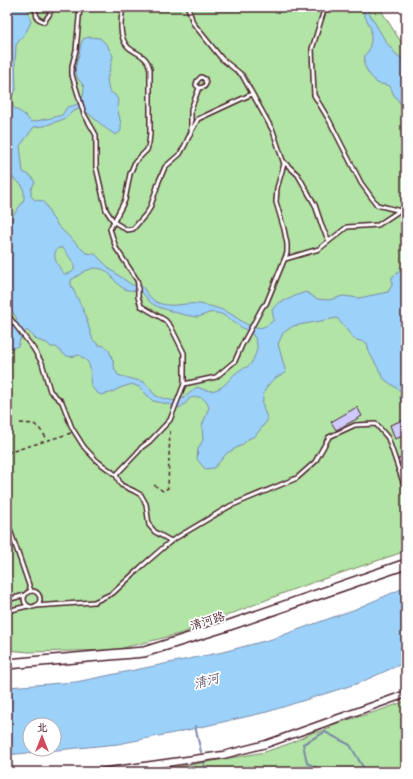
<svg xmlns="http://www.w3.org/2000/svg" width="413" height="779" viewBox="0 0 413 779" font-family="'Playpen Sans','LXGW WenKai TC',sans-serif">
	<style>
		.green { fill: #b1e4a5; stroke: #7e8268 }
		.water { fill: #9cd2fa; stroke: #7b8aa7; fill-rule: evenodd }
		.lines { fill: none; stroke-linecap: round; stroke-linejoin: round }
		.stream { stroke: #7b8aa7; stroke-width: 2 }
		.building { fill: #cfcafd; stroke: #4a1f2b }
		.lane-casing { stroke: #4a1f2b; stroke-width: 6 }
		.street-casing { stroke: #4a1f2b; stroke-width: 9 }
		.secondary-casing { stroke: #4a1f2b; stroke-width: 12 }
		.path { stroke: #4a1f2b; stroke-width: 1.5; stroke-dasharray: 4 3; stroke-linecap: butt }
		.lane { stroke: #fff; stroke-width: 3 }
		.street { stroke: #fff; stroke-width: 6 }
		.secondary { stroke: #fff; stroke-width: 9 }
		.labels { text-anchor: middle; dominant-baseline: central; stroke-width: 3.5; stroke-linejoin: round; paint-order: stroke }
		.street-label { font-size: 12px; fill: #4a1f2b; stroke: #fff }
		.water-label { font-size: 13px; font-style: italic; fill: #635569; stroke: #fff }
	</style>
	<rect width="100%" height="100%" fill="#fff"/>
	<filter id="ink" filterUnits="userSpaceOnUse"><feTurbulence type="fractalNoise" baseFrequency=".025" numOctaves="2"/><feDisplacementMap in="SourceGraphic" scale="8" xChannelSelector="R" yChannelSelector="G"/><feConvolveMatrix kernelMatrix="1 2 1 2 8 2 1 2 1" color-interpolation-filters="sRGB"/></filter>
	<g filter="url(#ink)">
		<g class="green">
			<polygon points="7,7 379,7 406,50 406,551 294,589 183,633 115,650 29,652 7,650"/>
			<polygon points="406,701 406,772 138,772 178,767 265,752 291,743 322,728 316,733 331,728 328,726 378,711"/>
		</g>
		<g class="water">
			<path d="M12,7H29L28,10L31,22L26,32L16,45L15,63L16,90L10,99L14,108L25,115L31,122L51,118L62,115L67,107C81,105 84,100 84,86C78,80 74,74 76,65C76,62 78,59 79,55C80,50 80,45 83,39L89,37L100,38L107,45L113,56L107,80L109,91L115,95L118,100L117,107L121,124V131L116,135C103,128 93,116 81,108L72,112L64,119L44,126L34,127L20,146L23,172L31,176L35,182L31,189V196L35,200L43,201L47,207L51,216L59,227L86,253L95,254L111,270L132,285L142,286C146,292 150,298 156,302C170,309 185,302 199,304C211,306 224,309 234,316C240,320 247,326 255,327C265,329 267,325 274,320L272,310L278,303L289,299L297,295L306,292L317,299L329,300L343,296L359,298L388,292L392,285V277L406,267V404L401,402L400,397L402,392L384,379L369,352L367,343L354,339L337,318L293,326L283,333L278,344L286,373C271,378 261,389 263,406C263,409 265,412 266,415C267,417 267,419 267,421L255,436L248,439L242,445L227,453L214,468L205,469L197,459L198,449L203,440L202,426L209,407C204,396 200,396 190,398L185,404L179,408L168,404L153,401L139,387L132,384L120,388L110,393L101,395C82,385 96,374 87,361C85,359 81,357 79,355C66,359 65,355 56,347H51L47,343L37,340L27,330L21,337L18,346L7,350V321L11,325L17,319L10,307V302L7,285V240L10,234L11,221L14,214L24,200V192L22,185L14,179L7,168V79L9,75L10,47L7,40V16ZM58,248H63C68,256 85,273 64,274C59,267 50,256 58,248ZM94,268C112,268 111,281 123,288C128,292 135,289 141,292C146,295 148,302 154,305C162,309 189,317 198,317C202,316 205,314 209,313C212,312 218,313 221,314C228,317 233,322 239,326C243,329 249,330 252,334C254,336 257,341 257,345C258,349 254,358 252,362C249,368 245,367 240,370C237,372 233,375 231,378C220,391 212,394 197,387L184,398L176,401L165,399L156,396L144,382L124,377L118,375L115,370L113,361L109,350L104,346L99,345L93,340L89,328L86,316L71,285V280L85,271Z"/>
			<polygon points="363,7 368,7 369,13 386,42 396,54 401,58 406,59 406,111 394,95 390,86 377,83 369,74 364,65 365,55 369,50 371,41 371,29 364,14"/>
			<path d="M406,587V662L359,683L267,712L179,732L118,744L7,755V687L76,682L223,652L272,639L353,610ZM30,725H54V749H30Z"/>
		</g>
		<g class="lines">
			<g class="stream">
				<polyline points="195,726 201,752"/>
				<polyline points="204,764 208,772"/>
				<polyline points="322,772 321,770 307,763 303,744 325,732 350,745 363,767 365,772"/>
			</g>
		</g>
		<g class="building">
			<polygon points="357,407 362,416 336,430 331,422"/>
			<polygon points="406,419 406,435 395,439 390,425"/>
			<polygon points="406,456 406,480 398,459"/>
		</g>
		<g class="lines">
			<defs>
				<g id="lane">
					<polyline points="35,7 37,18 44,22 49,15 52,7"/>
					<polyline points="80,7 76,50 72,66 72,75 84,114 96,135 96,167 106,210 114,222 127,230 133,229 147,213 150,208 159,181 165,167 180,154 185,145 191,132 198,119 252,94"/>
					<polyline points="325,7 312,49 314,95 329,120 361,183 377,205 397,210 406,212"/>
					<polyline points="191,130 191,109 199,88 196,85 197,81 201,77 205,79 206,84 204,87 199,88"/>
					<polyline points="284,162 298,175 315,205 323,229 329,241"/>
					<polyline points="285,259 319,249 347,227 378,225 399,211"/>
					<polyline points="7,314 33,348 42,363 50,391 62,402 72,428 84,447 97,461 116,475 121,485 134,491 141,495 146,504 149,525 155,532 171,541"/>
					<polyline points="184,384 216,377 235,361 242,345 263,306 266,304 287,253 287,244 284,229 276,202 277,188 284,164 273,131 242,75 222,59 193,23 188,7"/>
					<path d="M116,475L137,453L142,447L150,441L170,420L184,384V353L171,327L165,320L141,306L138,297V284L137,280L116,248L110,229L125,200L130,174L135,162L147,150L149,143L150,133V69C149,66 148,62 146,60C142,54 133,52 128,47C118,37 121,19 123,7"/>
					<polyline points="7,521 31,591"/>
					<circle cx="32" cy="599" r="8"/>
					<polyline points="7,600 25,595"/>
					<polyline points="35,606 94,602 113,593 142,566 171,541 230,506 297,478 315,462 329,437 355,425 376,424 388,438 403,482 406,488"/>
					<polyline points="7,611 28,606"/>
				</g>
				<polyline id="street" points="101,772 223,755 266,744 406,694"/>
				<polyline id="secondary" points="7,664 144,652 224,627 406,564"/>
			</defs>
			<use href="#lane" class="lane-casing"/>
			<use href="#street" class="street-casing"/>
			<use href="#secondary" class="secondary-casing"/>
			<g class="path">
				<polyline points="20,423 34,424 39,428 48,440"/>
				<polyline points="7,453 71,433"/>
				<polyline points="154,485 163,491 168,488 170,428"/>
			</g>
			<use href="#lane" class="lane"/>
			<use href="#street" class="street"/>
			<use href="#secondary" class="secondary"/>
		</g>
	</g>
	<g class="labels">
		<g class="street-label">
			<text transform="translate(207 620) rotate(-18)">清河路</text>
		</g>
		<g class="water-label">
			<text transform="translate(206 680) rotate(-16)">清河</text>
		</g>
	</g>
	<rect width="413" height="779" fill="none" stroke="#fff" stroke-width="24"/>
	<rect x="12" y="12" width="389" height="755" fill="none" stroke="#4a1f2b" stroke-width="1.5" filter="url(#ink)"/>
	<g transform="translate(42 737)"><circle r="19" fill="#ffffff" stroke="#b7a5aa"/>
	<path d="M0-3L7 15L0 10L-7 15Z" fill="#d1495b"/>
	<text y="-6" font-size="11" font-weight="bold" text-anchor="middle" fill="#4a1f2b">北</text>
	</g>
</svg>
